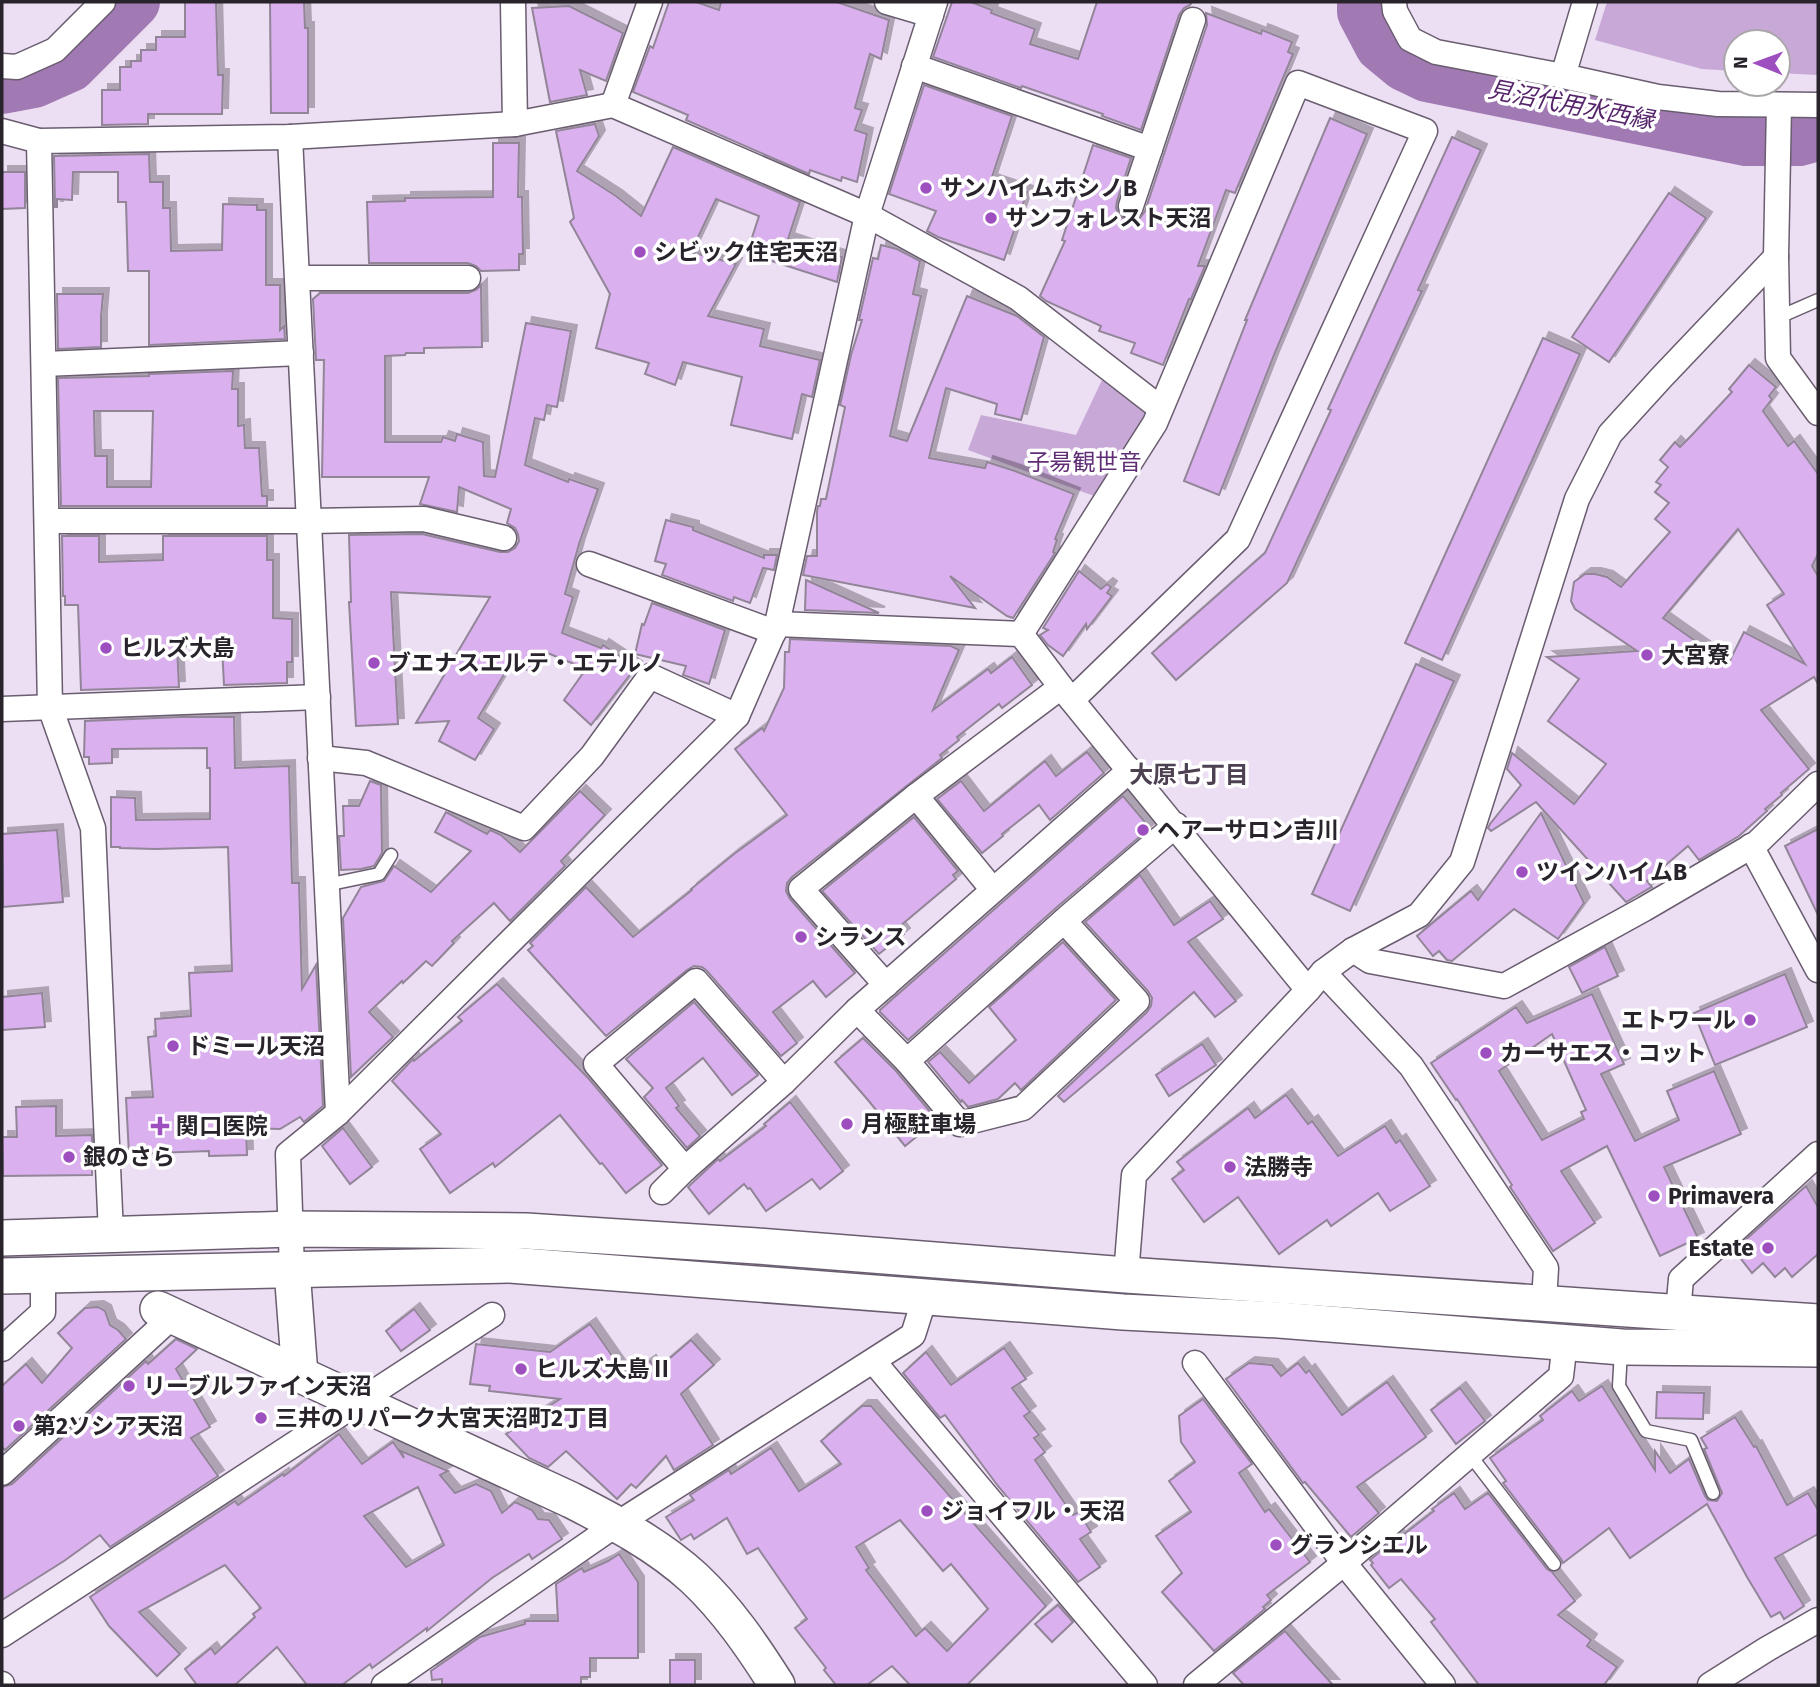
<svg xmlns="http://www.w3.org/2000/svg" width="1820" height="1687" viewBox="0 0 1820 1687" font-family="'Fira Sans','Noto Sans JP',sans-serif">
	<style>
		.green { fill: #c7a8d6 }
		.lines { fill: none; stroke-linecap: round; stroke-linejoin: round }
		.river { stroke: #a17ab3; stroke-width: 52 }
		.building { fill: #dab1ee; stroke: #928598; stroke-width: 2; fill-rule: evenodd; filter: url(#shadow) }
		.lane-casing { stroke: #695d6f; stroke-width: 15 }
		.street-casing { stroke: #695d6f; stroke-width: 27 }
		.secondary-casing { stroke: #695d6f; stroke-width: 38 }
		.lane { stroke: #fff; stroke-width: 12 }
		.street { stroke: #fff; stroke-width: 24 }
		.secondary { stroke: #fff; stroke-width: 35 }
		.poi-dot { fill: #9d4ebf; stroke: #fff; stroke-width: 2.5 }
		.labels { text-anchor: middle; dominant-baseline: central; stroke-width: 7; stroke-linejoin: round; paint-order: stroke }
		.poi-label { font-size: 23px; font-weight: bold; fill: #29242b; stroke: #fff; text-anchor: start }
		.park-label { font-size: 23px; fill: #5f2d74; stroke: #fff }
		.water-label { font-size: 24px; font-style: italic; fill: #55246a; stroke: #fff }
		.neighbourhood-label { font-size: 24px; font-weight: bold; fill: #4c4051; stroke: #fff }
	</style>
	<defs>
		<filter id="shadow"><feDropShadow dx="6" dy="-6" stdDeviation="0" flood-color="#0004"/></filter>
	</defs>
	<rect width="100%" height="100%" fill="#ecdef3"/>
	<g class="green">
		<polygon points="1607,2 1818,2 1818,75 1778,73 1778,42 1736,42 1736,71 1702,69 1595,40"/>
		<polygon points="1102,380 1147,415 1097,497 968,450 981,415 1076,435"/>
	</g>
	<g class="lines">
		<g class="river">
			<polyline points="1363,2 1363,12 1381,46 1404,65 1427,76 1746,140 1799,140 1818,135"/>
			<polyline points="2,88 34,82 70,66 134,2"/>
		</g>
	</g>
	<g class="building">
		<polygon points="185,2 216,2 218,75 223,75 222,114 148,114 148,124 102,125 102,90 120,90 120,67 131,67 131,61 141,61 141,50 156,50 156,37 185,37"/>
		<polygon points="270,2 304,2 305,28 308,28 308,113 271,113"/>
		<polygon points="669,2 696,2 719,10 721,2 837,2 889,20 881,59 870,54 855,108 862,110 855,130 867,134 857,182 842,177 841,181 810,170 809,174 686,120 688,115 633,92 650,46 653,48"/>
		<polygon points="952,2 971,2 992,10 991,13 1035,29 1030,44 1078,59 1097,2 1192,2 1190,5 1184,8 1179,15 1141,130 1102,116 1103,114 1022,86 1021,88 933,57"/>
		<polygon points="569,6 623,33 606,81 580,70 587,95 550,102 532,8"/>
		<polygon points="1206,13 1261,34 1262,30 1292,42 1288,52 1293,54 1235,193 1226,190 1198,266 1205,266 1191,299 1189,299 1163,365 1131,353 1135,343 1099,331 1101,326 1046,301 1040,296 1065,241 1062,240 1093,145 1131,158 1117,201 1116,208 1119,215 1126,220 1133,221 1140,218 1145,211 1207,25"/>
		<polygon points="924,85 1012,116 991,180 1027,192 1004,260 938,237 927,231 936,211 889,194"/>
		<polygon points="1330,118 1367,134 1274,355 1219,495 1184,481 1247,320 1245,320"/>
		<polygon points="595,124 599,136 577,171 616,196 641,216 673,147 800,202 788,239 842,257 837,282 747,253 759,216 716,199 691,252 736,264 708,316 764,329 760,346 820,360 812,397 802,394 792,439 731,425 742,377 683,362 675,385 645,374 649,363 596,348 610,294 570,222 574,218 556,131"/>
		<polygon points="1452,137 1481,150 1418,290 1422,291 1287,583 1176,680 1152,653 1265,553 1331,410 1328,409"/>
		<polygon points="493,143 519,143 518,197 522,197 523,254 519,254 519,270 481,271 476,266 468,263 369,263 367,202 405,201 405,198 493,197"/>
		<polygon points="149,154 150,182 163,182 163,208 170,208 171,251 222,250 223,204 257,205 257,210 266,210 266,285 280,285 280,330 284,326 285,339 149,345 149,271 128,271 126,202 118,202 118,172 73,172 72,200 57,199 57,207 55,207 54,156"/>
		<polygon points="2,172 25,172 25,208 2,209"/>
		<polygon points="1669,193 1706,218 1609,362 1572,337"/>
		<polygon points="881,245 897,249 920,261 913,294 921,296 890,436 907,441 967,296 1017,316 1044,337 1021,420 995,414 997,404 946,388 929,458 985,468 987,462 1015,471 1074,494 1055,539 1057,540 1053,552 1055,553 1013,618 1007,616 950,576 975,608 803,575 807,556 817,556 817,511 818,506 820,506 821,499 826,499 845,407 840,405 851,355 862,320 859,320 873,258 878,259"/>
		<polygon points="481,285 482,347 424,348 424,353 406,353 405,355 385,356 385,442 441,442 443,437 455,441 457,434 483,442 484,476 495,477 526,323 571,331 557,407 547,405 544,420 535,418 525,465 568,482 569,479 598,489 579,544 565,594 573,597 562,633 601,648 603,645 636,667 591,725 564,700 586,669 543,651 530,672 512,661 478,718 494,729 475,760 439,741 449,721 416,723 490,597 391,592 398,724 356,726 349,602 351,602 349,535 422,534 500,552 508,552 515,548 519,541 518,534 515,528 507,523 511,509 459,487 457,512 420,504 429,477 322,477 324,360 316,360 313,299 320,293 468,293 476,290"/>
		<polygon points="57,294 103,294 101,317 101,347 58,349"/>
		<polygon points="1543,338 1580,354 1442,660 1405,643"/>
		<path d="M1749,365L1776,387L1769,396L1772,399L1763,411L1788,446L1794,441L1818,474V554L1812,566L1818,576V684L1814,677L1761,710L1809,769L1781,793L1782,795L1765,809L1767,811L1739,836L1699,860L1688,846L1647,881L1652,887L1650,888L1626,902L1536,802L1491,831L1488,828L1490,824L1521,785L1507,769L1512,753L1574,804L1606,764L1548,721L1579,679L1547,657L1637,651L1575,609L1571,601L1574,582L1585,574H1595L1607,577L1621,587L1670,532L1655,519L1669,503L1655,492L1661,485L1656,482L1668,467L1660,460L1675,442L1680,447L1691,436L1732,392L1729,389ZM1738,529L1784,594L1767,605L1805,664L1744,632L1728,664L1663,618Z"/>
		<path d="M233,371L232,389H238V426L244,425L245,448H259L262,496H267V506H61L58,378L149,376V374ZM94,411H153L151,487H107V456H95Z"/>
		<polygon points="666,520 693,527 693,530 764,558 764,555 777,555 774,570 763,568 750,603 734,597 733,601 662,575 666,564 655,561"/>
		<polygon points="62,536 99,536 99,562 163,560 163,536 267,536 267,560 273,560 273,618 292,619 292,662 287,662 287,683 224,685 222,647 177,646 179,687 81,690 78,605 65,605 65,596 63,596"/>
		<polygon points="1079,571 1101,589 1107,584 1111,587 1107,593 1112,596 1087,629 1086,624 1063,656 1048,645 1040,635 1048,630 1043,628"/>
		<polygon points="806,580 879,613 805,610"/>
		<polygon points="652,603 725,630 709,684 683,675 686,666 635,654 642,624 644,625"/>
		<polygon points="790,639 951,646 959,650 933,710 988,669 991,673 1012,657 1032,685 1002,708 999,704 957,737 959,740 940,755 942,758 792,877 787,883 786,891 790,899 855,973 826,997 813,981 773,1012 797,1043 781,1056 707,971 702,967 694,966 687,970 606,1036 528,950 533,946 530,943 586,887 633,937 692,890 691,889 734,854 787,815 735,749 762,728 764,731 784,688 785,652 789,652"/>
		<polygon points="1416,664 1454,681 1350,911 1312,894"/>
		<polygon points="180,717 234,717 235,768 289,766 292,883 299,883 302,989 316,965 323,1106 304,1122 300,1117 280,1129 246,1128 247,1155 209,1156 209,1151 129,1154 126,1098 153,1097 148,1037 156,1036 155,1019 191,1016 189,973 232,971 228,847 155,849 120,848 120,847 111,847 111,797 135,798 136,820 210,819 210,768 207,768 207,748 112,749 112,763 89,764 89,757 84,757 85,721"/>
		<polygon points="1087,752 1104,773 1050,820 1039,805 1002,834 1003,836 982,853 937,799 961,781 984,811 1045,761 1056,776"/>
		<polygon points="370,781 381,785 382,853 374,866 361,869 341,870 339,836 344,836 343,806 359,806"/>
		<polygon points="580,791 605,815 561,861 565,866 510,921 494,903 452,941 454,943 432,966 426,961 403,983 402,981 369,1012 393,1037 351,1077 343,918 361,887 384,881 394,866 431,892 471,851 435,832 446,812 487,834 490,830 501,835 520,852"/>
		<polygon points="1123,796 1150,828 1057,907 908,1040 880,1012 880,1010"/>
		<polygon points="1541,813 1584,903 1558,939 1514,909 1452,961 1447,960 1439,951 1433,956 1417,936 1471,891 1478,900"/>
		<polygon points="914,817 958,871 953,875 956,879 899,927 904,934 879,954 822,891"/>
		<polygon points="1818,829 1818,915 1785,846"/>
		<polygon points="57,830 63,902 3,907 2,834"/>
		<polygon points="1140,875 1174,925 1210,901 1223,919 1188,942 1236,1001 1215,1017 1194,992 1064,1102 1058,1096 1147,1012 1151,1006 1152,998 1148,991 1085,922"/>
		<polygon points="1063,942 1116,1000 1021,1090 1015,1083 998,1099 968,1107 962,1100 961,1102 928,1062 940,1052 969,1083 1016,1040 989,1007"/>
		<polygon points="1605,947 1618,976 1582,993 1569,967"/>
		<polygon points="1785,974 1807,1027 1715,1065 1694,1013"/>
		<polygon points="497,984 589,1079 662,1165 626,1193 602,1163 600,1164 560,1115 495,1167 493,1163 450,1193 420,1149 441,1134 392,1081 413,1059 414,1061 462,1021 458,1017"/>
		<polygon points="42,993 45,1027 2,1030 2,997"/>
		<path d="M1592,994L1624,1064L1601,1074L1635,1141L1679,1120L1667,1091L1714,1071L1741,1134L1664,1167L1698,1238L1660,1256L1607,1146L1561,1171L1595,1223L1553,1251L1510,1187L1512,1185L1457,1099L1456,1100L1431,1063L1516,1007L1527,1023ZM1552,1034L1586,1110L1581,1112L1584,1119L1542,1140L1499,1071Z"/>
		<polygon points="694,1002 758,1075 732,1095 703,1058 666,1088 679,1106 676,1108 700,1136 687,1148 644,1097 653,1088 626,1059"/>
		<polygon points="863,1038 896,1071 937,1120 905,1146 868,1100 835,1062"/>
		<polygon points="1202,1044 1216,1065 1169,1096 1156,1075"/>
		<polygon points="1286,1095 1308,1124 1312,1121 1338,1156 1385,1126 1396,1143 1400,1140 1430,1186 1390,1211 1378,1193 1331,1226 1327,1220 1279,1254 1238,1197 1204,1222 1172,1179 1184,1170 1177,1162 1248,1108 1255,1118"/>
		<polygon points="790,1102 843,1171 820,1189 812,1179 766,1211 750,1188 748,1189 744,1184 709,1214 688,1187 718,1159 720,1161 766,1126 764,1124"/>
		<polygon points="56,1106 56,1136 92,1135 92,1175 3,1176 2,1137 17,1137 16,1107"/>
		<polygon points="343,1128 372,1167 350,1184 322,1146"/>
		<polygon points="1806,1186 1818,1207 1818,1254 1792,1277 1785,1268 1775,1277 1763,1263 1752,1273 1734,1250"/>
		<polygon points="98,1307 105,1311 110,1325 118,1330 126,1339 5,1450 2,1447 2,1386 26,1364 42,1383 72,1348 58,1333 85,1308"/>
		<polygon points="414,1309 430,1330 401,1351 386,1331"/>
		<polygon points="590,1324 627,1377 650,1361 656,1370 691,1340 714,1365 681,1394 713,1445 674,1470 666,1456 636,1488 631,1484 617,1499 566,1451 548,1467 529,1458 506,1434 560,1399 489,1391 490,1386 470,1384 476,1344 550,1352"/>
		<polygon points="176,1339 197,1349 176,1369 210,1427 191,1438 218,1476 110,1547 100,1535 64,1561 2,1600 2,1487 12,1484 146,1361 148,1364"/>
		<polygon points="1004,1348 1026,1379 1012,1388 1030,1412 1024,1416 1039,1435 1034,1438 1045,1452 1035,1460 1073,1515 1079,1512 1091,1532 1080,1539 1100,1567 1078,1582 998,1486 945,1415 940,1418 903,1373 926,1352 951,1385"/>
		<polygon points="1249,1363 1272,1365 1281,1376 1298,1363 1306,1373 1309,1370 1342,1415 1387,1382 1426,1437 1357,1487 1379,1513 1351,1537 1305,1482 1303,1483 1226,1379"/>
		<polygon points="1602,1386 1655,1470 1655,1451 1670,1473 1689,1459 1705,1496 1708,1500 1717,1501 1722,1493 1704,1449 1707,1448 1701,1438 1735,1417 1754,1447 1756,1446 1787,1505 1808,1493 1818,1510 1818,1534 1775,1558 1804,1606 1784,1619 1780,1612 1771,1617 1747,1577 1707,1504 1630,1558 1609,1528 1563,1563 1561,1559 1503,1483 1506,1481 1490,1458 1543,1420 1540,1416 1572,1391 1579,1401"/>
		<polygon points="1460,1388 1485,1421 1456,1444 1431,1410"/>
		<polygon points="1657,1392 1704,1393 1703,1419 1656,1418"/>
		<polygon points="1203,1399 1252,1464 1239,1473 1265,1512 1269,1509 1310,1562 1267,1595 1271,1600 1263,1607 1265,1609 1214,1651 1162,1592 1182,1573 1156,1536 1191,1512 1169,1481 1195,1462 1181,1442 1179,1416"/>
		<path d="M862,1406H871L1046,1606L967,1685H910L892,1666L867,1685H836L824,1670L826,1668L795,1628L807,1619L758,1548L747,1554L727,1518L694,1539L691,1534L681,1540L666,1517L694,1500L690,1495L729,1470L731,1474L771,1448L799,1491L841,1464L821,1441ZM900,1520L943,1571L951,1564L988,1609L947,1651L925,1628L916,1636L866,1570L869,1568L856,1547Z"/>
		<path d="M339,1434L362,1464L393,1442L404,1458L401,1451L448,1471L440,1475L455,1493L476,1484L491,1491L502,1513L515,1502L532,1510L538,1519L549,1520L562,1539L532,1559L529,1554L492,1578L427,1631V1628L372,1668L370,1664L342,1685H307L277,1647L235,1685H197L185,1669L211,1648L215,1654L255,1617L253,1614L261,1608L225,1565L139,1612L180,1654L157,1676L109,1626L90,1597L235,1501L238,1505L283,1474L284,1476ZM418,1487L444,1545L406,1567L364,1516Z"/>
		<polygon points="1454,1493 1465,1509 1488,1493 1547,1569 1552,1572 1575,1601 1558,1615 1591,1640 1587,1646 1617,1667 1604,1685 1479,1685 1431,1622 1435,1619 1401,1579 1389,1588 1371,1565 1373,1563 1370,1560 1398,1536 1399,1538 1434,1511 1432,1509"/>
		<polygon points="619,1554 638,1582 638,1658 590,1658 590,1677 581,1677 581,1685 442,1685 442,1679 432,1680 431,1671 480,1637 525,1624 525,1621 558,1621 556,1584 582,1568 584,1572 608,1561"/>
		<polygon points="1058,1605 1073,1622 1052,1642 1035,1624"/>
		<polygon points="1285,1631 1306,1655 1333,1685 1244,1685 1233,1673"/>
		<rect x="670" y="1660" width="25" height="25"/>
	</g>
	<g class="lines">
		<defs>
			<g id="lane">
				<polyline points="1777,318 1818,300"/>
				<polyline points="326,885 379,874 391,855"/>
				<polyline points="1621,1350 1619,1386 1646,1431 1691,1440 1713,1493"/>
				<polyline points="1470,1455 1554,1564"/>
			</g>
			<g id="street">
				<polyline points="513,2 515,124"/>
				<polyline points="887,2 931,15"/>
				<polyline points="1394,2 1395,11 1410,39 1436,52 1563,76 1658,97 1718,104 1818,105"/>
				<polyline points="2,66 17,67 55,50 103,2"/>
				<polyline points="914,66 1150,149"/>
				<polyline points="1563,76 1585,2"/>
				<polyline points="613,105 650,2"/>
				<polyline points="1779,105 1776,257 1778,358 1818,413"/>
				<polyline points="2,131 39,141 290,137 515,124 613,105 867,215 1018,298 1160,408"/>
				<polyline points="290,137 338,1113"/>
				<polyline points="39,141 50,707 93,828 111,1234"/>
				<polyline points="1131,206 1193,20"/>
				<polyline points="298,278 468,278"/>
				<polyline points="44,364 301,353"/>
				<polyline points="47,521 309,521 424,519 504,538"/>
				<polyline points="589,564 774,632"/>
				<polyline points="777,624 1021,634 1061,687 1308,990"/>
				<polyline points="1021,634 1155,423 1298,83 1425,131 1238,539 1072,700"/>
				<polyline points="2,709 318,697"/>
				<polyline points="320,758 366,763 524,828 592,756 650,676 737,716"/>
				<polyline points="916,796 993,890"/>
				<polyline points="1751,846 1818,970"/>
				<polyline points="1353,950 1370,961 1504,986 1644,909 1757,843 1818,784"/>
				<polyline points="1323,972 1411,1066 1546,1268 1544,1302"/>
				<polyline points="886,985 801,889 916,796 1061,687"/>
				<polyline points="857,1010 907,1061 960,1124 1023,1108 1137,1001 1064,921"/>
				<polyline points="907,1061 1067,918 1176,825"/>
				<polyline points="685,1169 596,1064 696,981 784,1082"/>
				<polyline points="662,1192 685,1169 784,1082 857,1010 1130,770"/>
				<polyline points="292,1270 288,1154 338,1113 737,716 777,624 867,215 935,2"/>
				<polyline points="1126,1275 1134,1175 1308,990 1323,972 1353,950 1419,915 1462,862 1577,499 1610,434 1661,378 1776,257"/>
				<polyline points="1678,1312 1681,1279 1818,1154"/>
				<polyline points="2,1349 43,1312 43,1275"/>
				<polyline points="874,1362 1145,1685"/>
				<polyline points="1195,1363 1344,1563 1443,1685"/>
				<polyline points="2,1473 173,1316"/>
				<polyline points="2,1635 492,1315"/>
				<polyline points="2,1684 2,1685"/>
				<polyline points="384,1685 617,1524 913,1335 925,1297"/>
				<polyline points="1196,1685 1344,1563 1561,1376 1565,1342"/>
				<polyline points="1710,1685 1767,1649 1818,1620"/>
			</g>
			<g id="secondary">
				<polyline points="2,1238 291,1229 526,1231 757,1246 1126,1275 1818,1322"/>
				<polyline points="292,1270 300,1375"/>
				<polyline points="2,1276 510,1265 1123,1312 1279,1320 1622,1347 1818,1349"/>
				<path d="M158,1309L571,1500C614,1522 658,1545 694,1578C727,1609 753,1647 777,1685"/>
			</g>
		</defs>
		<use href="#lane" class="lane-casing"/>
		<use href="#street" class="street-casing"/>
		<use href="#secondary" class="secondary-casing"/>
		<use href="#lane" class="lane"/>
		<use href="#street" class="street"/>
		<use href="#secondary" class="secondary"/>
	</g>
	<g class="poi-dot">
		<circle cx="926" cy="188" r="7"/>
		<circle cx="991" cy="218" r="7"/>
		<circle cx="640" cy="252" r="7"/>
		<circle cx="106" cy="648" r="7"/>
		<circle cx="1647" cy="655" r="7"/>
		<circle cx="374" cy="663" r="7"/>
		<circle cx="1143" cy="830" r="7"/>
		<circle cx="1522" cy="872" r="7"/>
		<circle cx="801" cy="937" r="7"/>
		<circle cx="1750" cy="1020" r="7"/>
		<circle cx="173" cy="1046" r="7"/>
		<circle cx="1486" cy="1053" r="7"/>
		<circle cx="847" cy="1124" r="7"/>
		<path d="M156.5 1115.5h7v7h7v7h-7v7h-7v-7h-7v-7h7z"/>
		<circle cx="69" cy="1157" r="7"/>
		<circle cx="1230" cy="1167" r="7"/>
		<circle cx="1654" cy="1196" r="7"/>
		<circle cx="1768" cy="1248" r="7"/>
		<circle cx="521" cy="1369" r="7"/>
		<circle cx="129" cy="1386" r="7"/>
		<circle cx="261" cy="1418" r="7"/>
		<circle cx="19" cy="1426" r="7"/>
		<circle cx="927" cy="1511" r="7"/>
		<circle cx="1276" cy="1545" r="7"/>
	</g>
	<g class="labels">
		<g class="poi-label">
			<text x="940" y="188">サンハイムホシノB</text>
			<text x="1005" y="218">サンフォレスト天沼</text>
			<text x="654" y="252">シビック住宅天沼</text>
			<text x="120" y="648">ヒルズ大島</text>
			<text x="1661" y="655">大宮寮</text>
			<text x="388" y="663">ブエナスエルテ・エテルノ</text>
			<text x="1157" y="830">ヘアーサロン吉川</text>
			<text x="1536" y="872">ツインハイムB</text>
			<text x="815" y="937">シランス</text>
			<text x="1736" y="1020" text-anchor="end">エトワール</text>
			<text x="187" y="1046">ドミール天沼</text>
			<text x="1500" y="1053">カーサエス・コット</text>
			<text x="861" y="1124">月極駐車場</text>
			<text x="176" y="1126">関口医院</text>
			<text x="83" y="1157">銀のさら</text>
			<text x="1244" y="1167">法勝寺</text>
			<text x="1668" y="1196">Primavera</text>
			<text x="1754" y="1248" text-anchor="end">Estate</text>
			<text x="535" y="1369">ヒルズ大島Ⅱ</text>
			<text x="143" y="1386">リーブルファイン天沼</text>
			<text x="275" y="1418">三井のリパーク大宮天沼町2丁目</text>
			<text x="33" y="1426">第2ソシア天沼</text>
			<text x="941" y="1511">ジョイフル・天沼</text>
			<text x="1290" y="1545">グランシエル</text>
		</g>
		<g class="park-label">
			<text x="1084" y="462">子昜観世音</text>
		</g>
		<g class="water-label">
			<text transform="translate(1571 105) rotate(11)">見沼代用水西縁</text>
		</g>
		<g class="neighbourhood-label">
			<text x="1189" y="775">大原七丁目</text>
		</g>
	</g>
	<rect width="1820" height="1687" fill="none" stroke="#29242b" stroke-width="7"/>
	<g transform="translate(1757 63) rotate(271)"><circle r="33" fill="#ffffff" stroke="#a9a7aa" stroke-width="2"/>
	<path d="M0-5L12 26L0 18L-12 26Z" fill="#9d4ebf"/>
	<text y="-10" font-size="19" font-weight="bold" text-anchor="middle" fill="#29242b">N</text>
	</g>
</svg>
